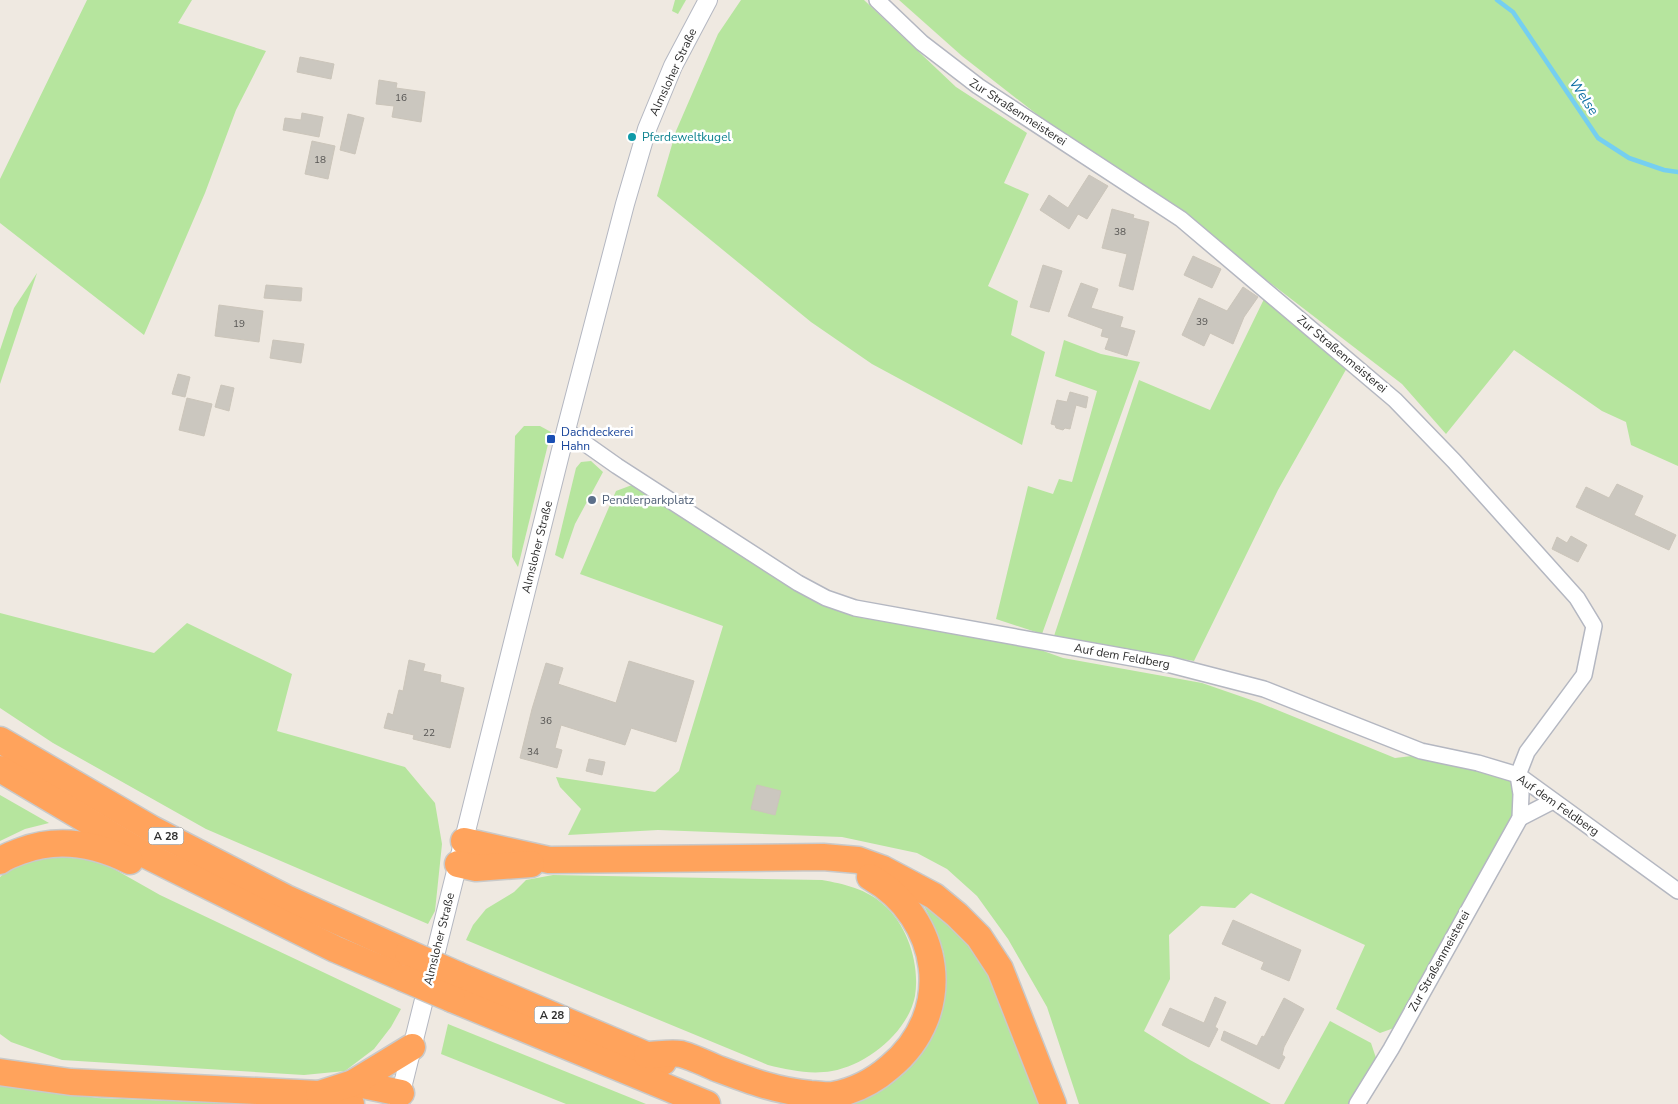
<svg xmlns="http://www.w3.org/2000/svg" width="1678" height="1104" viewBox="0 0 1678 1104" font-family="'Nunito Sans',sans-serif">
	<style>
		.green { fill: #b6e59e }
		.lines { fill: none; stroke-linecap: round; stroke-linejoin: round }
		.stream { stroke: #75cff0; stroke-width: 4.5 }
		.building { fill: #cbc7bf; stroke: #cbc5ba }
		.minor-casing { stroke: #b4b7c1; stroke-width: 18 }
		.tertiary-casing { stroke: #b4b7c1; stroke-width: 20 }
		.motorway-casing { stroke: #c9c9c9; stroke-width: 29 }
		.minor { stroke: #fff; stroke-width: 15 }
		.tertiary { stroke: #fff; stroke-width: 18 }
		.motorway { stroke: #ffa35c; stroke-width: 26 }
		.motorway-bridge-casing { stroke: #c9c9c9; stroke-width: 29; stroke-linecap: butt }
		.motorway-bridge { stroke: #ffa35c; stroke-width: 26 }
		.culture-dot { fill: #0f9aa8; stroke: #fff; stroke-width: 2 }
		.transit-dot { fill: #1a4fb4; stroke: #fff; stroke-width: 2 }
		.service-dot { fill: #5c6f8a; stroke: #fff; stroke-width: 2 }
		.labels { text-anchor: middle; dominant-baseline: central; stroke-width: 5; stroke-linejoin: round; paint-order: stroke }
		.number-label { font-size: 10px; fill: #555452 }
		.shield { fill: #fff; stroke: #6d6d6d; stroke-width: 1 }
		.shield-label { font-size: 11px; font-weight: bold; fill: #2e2e2e }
		.street-label { font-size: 12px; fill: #2e2e2e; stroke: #fff }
		.culture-label { font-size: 12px; fill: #0d838f; stroke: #fff; text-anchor: start }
		.transit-label { font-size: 12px; fill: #164399; stroke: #fff; text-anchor: start }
		.service-label { font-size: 12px; fill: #4e5e75; stroke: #fff; text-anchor: start }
		.water-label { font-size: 14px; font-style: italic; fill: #0d6fa3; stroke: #fff }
	</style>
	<rect width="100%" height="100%" fill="#efe9e1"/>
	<g class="green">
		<polygon points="87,0 192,0 178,23 266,51 236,110 205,193 144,335 0,223 0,179"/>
		<polygon points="675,0 686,0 678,14 672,11"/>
		<polygon points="741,0 864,0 956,87 1027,133 1004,183 1029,194 988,286 1018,301 1011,335 1045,352 1022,445 872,364 811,322 657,196 676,131 718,34"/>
		<polygon points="899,0 1678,0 1678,466 1631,445 1626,422 1602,411 1514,350 1446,434 1402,384 1153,193 1080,148 962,56"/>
		<polygon points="37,273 0,384 0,350 14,308"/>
		<polygon points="1265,297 1348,366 1278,490 1194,661 1054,636 1139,380 1210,410"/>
		<polygon points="1064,340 1101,354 1140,362 1042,634 996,619 1028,486 1053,494 1059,479 1072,482 1097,391 1055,376"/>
		<polygon points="524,426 540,426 551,432 518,567 512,557 515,436"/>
		<polygon points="591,461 603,472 575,524 563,559 555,555 576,468 581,462"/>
		<polygon points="632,485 641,487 821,603 838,611 862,618 993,638 1035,648 1063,658 1202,683 1260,703 1395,758 1420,755 1449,765 1510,778 1515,792 1512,822 1394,1028 1380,1033 1336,1009 1365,945 1251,893 1235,908 1201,906 1169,935 1170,979 1144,1031 1190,1060 1271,1104 1079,1104 1047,1007 1008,939 977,896 947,869 917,853 842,837 658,830 568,835 581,809 560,787 556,777 655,792 679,771 723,626 580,574 616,491"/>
		<polygon points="0,613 154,653 187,623 292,674 277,731 405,767 435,803 442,844 435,911 428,924 206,829 53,743 0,708"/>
		<polygon points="0,795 49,823 25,829 0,841"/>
		<path d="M54,857L89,859L107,865L160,895L401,1009L391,1027L374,1049L345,1071L304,1075L62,1060L11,1042L0,1034V877C14,864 36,859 54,857Z"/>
		<path d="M553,875L822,880C844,884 867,889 884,905C908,926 920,965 915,996C908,1032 867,1065 832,1071C810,1075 789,1070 768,1065L466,940L473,925L486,909L514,892L526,880Z"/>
		<polygon points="920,898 972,942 997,974 1043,1104 823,1104 874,1092 900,1076 910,1067 921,1052 945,975 944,953 935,928"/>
		<polygon points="1330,1021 1371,1043 1376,1058 1350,1104 1284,1104"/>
		<polygon points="448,1024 646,1104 566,1104 441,1054"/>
		<polygon points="0,1079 19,1084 97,1098 258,1104 0,1104"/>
	</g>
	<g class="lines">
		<polyline class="stream" points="1497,0 1513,12 1598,138 1629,158 1664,170 1678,172"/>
	</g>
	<g class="building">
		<polygon points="300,57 334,64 331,79 297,72"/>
		<polygon points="379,80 397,83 396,88 425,92 421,122 392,117 394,106 376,104"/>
		<polygon points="302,113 323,117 319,137 283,130 285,118 301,120"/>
		<polygon points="348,114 364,118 355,154 340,150"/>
		<polygon points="312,141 335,146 328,179 305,174"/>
		<polygon points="1089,175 1108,186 1087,219 1078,214 1069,229 1040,210 1049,195 1068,208"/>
		<polygon points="1112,209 1134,215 1133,218 1149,222 1133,290 1119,286 1127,254 1102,248"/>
		<polygon points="1193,256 1221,269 1212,288 1184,275"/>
		<polygon points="1043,265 1062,271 1049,312 1030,307"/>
		<polygon points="1081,283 1098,289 1091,308 1123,317 1120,327 1135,331 1127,356 1105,349 1109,338 1101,336 1103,329 1068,316"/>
		<polygon points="266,285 302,288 301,301 264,298"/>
		<polygon points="1243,287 1258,297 1244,317 1233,344 1210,333 1204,346 1182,335 1199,298 1227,311"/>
		<polygon points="219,305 263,311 259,342 215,336"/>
		<polygon points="273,340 304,344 301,363 270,358"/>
		<polygon points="178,374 190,377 185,397 172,394"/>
		<polygon points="221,385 234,388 229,411 215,407"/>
		<polygon points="1070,392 1088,397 1086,408 1076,405 1070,429 1065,428 1063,430 1056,428 1055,425 1051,424 1057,400 1067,402"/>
		<polygon points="187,398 212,404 204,436 179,430"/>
		<polygon points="1617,484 1643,496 1634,515 1676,535 1669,550 1576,507 1586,487 1609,498"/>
		<polygon points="1571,536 1587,545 1578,562 1552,549 1557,537 1567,543"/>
		<polygon points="409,660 425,664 423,671 441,675 440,682 464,688 450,748 413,739 414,735 384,728 388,713 393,715 399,690 403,691"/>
		<polygon points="629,661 694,681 676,742 631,728 625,745 561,725 555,748 562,750 557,768 520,758 532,709 546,663 563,668 558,684 616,703"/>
		<polygon points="589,759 605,762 602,775 586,771"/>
		<polygon points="757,785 781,791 775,815 751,809"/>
		<polygon points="1233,920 1301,950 1289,981 1261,969 1264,962 1222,944"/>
		<polygon points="1215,997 1226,1002 1215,1027 1218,1029 1209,1047 1162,1025 1170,1008 1204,1023"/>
		<polygon points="1284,998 1304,1009 1284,1047 1282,1055 1285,1057 1279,1069 1221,1040 1224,1031 1257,1046 1262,1036 1264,1037"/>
	</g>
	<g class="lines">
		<defs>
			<g id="minor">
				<polyline points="877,0 922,43 978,86 1181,219 1395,400 1454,461 1577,598 1594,626 1584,675 1527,752 1518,775 1521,794 1520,818 1391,1049 1357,1104"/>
				<polyline points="566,430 617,466 798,583 826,598 855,608 1171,665 1264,689 1421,751 1478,763 1518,775 1678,891"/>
				<polyline points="1520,818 1553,801"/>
			</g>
			<polyline id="tertiary" points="398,1104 566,430 625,204 647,129 673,66 708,0"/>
			<g id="motorway">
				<polyline points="0,740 152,829 286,898 408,953"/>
				<polyline points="0,769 142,853 335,949 403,978"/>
				<polyline points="464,841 549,860 823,857 858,860 883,869 934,896 957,915 979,937 1000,969 1053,1104"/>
				<path d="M0,861C6,856 14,854 21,851C58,837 96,844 130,861"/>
				<polyline points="458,864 476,868 531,864"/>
				<polyline points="458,975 663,1062"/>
				<polyline points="452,999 707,1104"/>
				<path d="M647,1055C657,1055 671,1052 681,1054C692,1057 705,1063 716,1068C748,1080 776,1091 811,1094C818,1094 826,1096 833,1095C855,1091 874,1081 890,1067C956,1013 942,918 870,877"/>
				<polyline points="0,1072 71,1082 319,1094 351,1104"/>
				<polyline points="353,1083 401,1093"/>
				<polyline points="319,1094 353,1083 412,1047"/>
			</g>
		</defs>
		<use href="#minor" class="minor-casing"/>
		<use href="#tertiary" class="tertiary-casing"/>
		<use href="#motorway" class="motorway-casing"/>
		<use href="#minor" class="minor"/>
		<use href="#tertiary" class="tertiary"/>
		<use href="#motorway" class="motorway"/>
		<defs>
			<g id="motorway-bridge">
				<polyline points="408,953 458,975"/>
				<polyline points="403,978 452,999"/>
			</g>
		</defs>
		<use href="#motorway-bridge" class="motorway-bridge-casing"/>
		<use href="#motorway-bridge" class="motorway-bridge"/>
	</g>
	<circle class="culture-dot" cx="632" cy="137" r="5"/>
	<rect class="transit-dot" x="546" y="434" width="10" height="10" rx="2.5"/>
	<circle class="service-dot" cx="592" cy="500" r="5"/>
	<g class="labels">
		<g class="number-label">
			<text x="401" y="98">16</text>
			<text x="320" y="160">18</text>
			<text x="1120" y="232">38</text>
			<text x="1202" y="322">39</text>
			<text x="239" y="324">19</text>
			<text x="546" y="721">36</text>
			<text x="429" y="733">22</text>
			<text x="533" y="752">34</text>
		</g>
		<g class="shield">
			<rect x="148.5" y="827.5" width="35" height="17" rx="4"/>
			<rect x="534.5" y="1006.5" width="35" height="17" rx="4"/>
		</g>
		<g class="shield-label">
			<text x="166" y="836">A 28</text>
			<text x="552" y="1015">A 28</text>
		</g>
		<g class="street-label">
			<text transform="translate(673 72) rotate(-65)">Almsloher Straße</text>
			<text transform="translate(1018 112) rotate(33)">Zur Straßenmeisterei</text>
			<text transform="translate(1342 354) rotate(40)">Zur Straßenmeisterei</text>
			<text transform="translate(537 547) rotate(-76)">Almsloher Straße</text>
			<text transform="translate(1122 656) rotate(10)">Auf dem Feldberg</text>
			<text transform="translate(1558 805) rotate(35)">Auf dem Feldberg</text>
			<text transform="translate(439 939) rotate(-76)">Almsloher Straße</text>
			<text transform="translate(1439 961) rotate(-61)">Zur Straßenmeisterei</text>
		</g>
		<g class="culture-label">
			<text x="642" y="137">Pferdeweltkugel</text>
		</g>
		<g class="transit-label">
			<text x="561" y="432">Dachdeckerei<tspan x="561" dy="14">Hahn</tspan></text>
		</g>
		<g class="service-label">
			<text x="602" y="500">Pendlerparkplatz</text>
		</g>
		<g class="water-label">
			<text transform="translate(1584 97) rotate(56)">Welse</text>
		</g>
	</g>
</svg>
